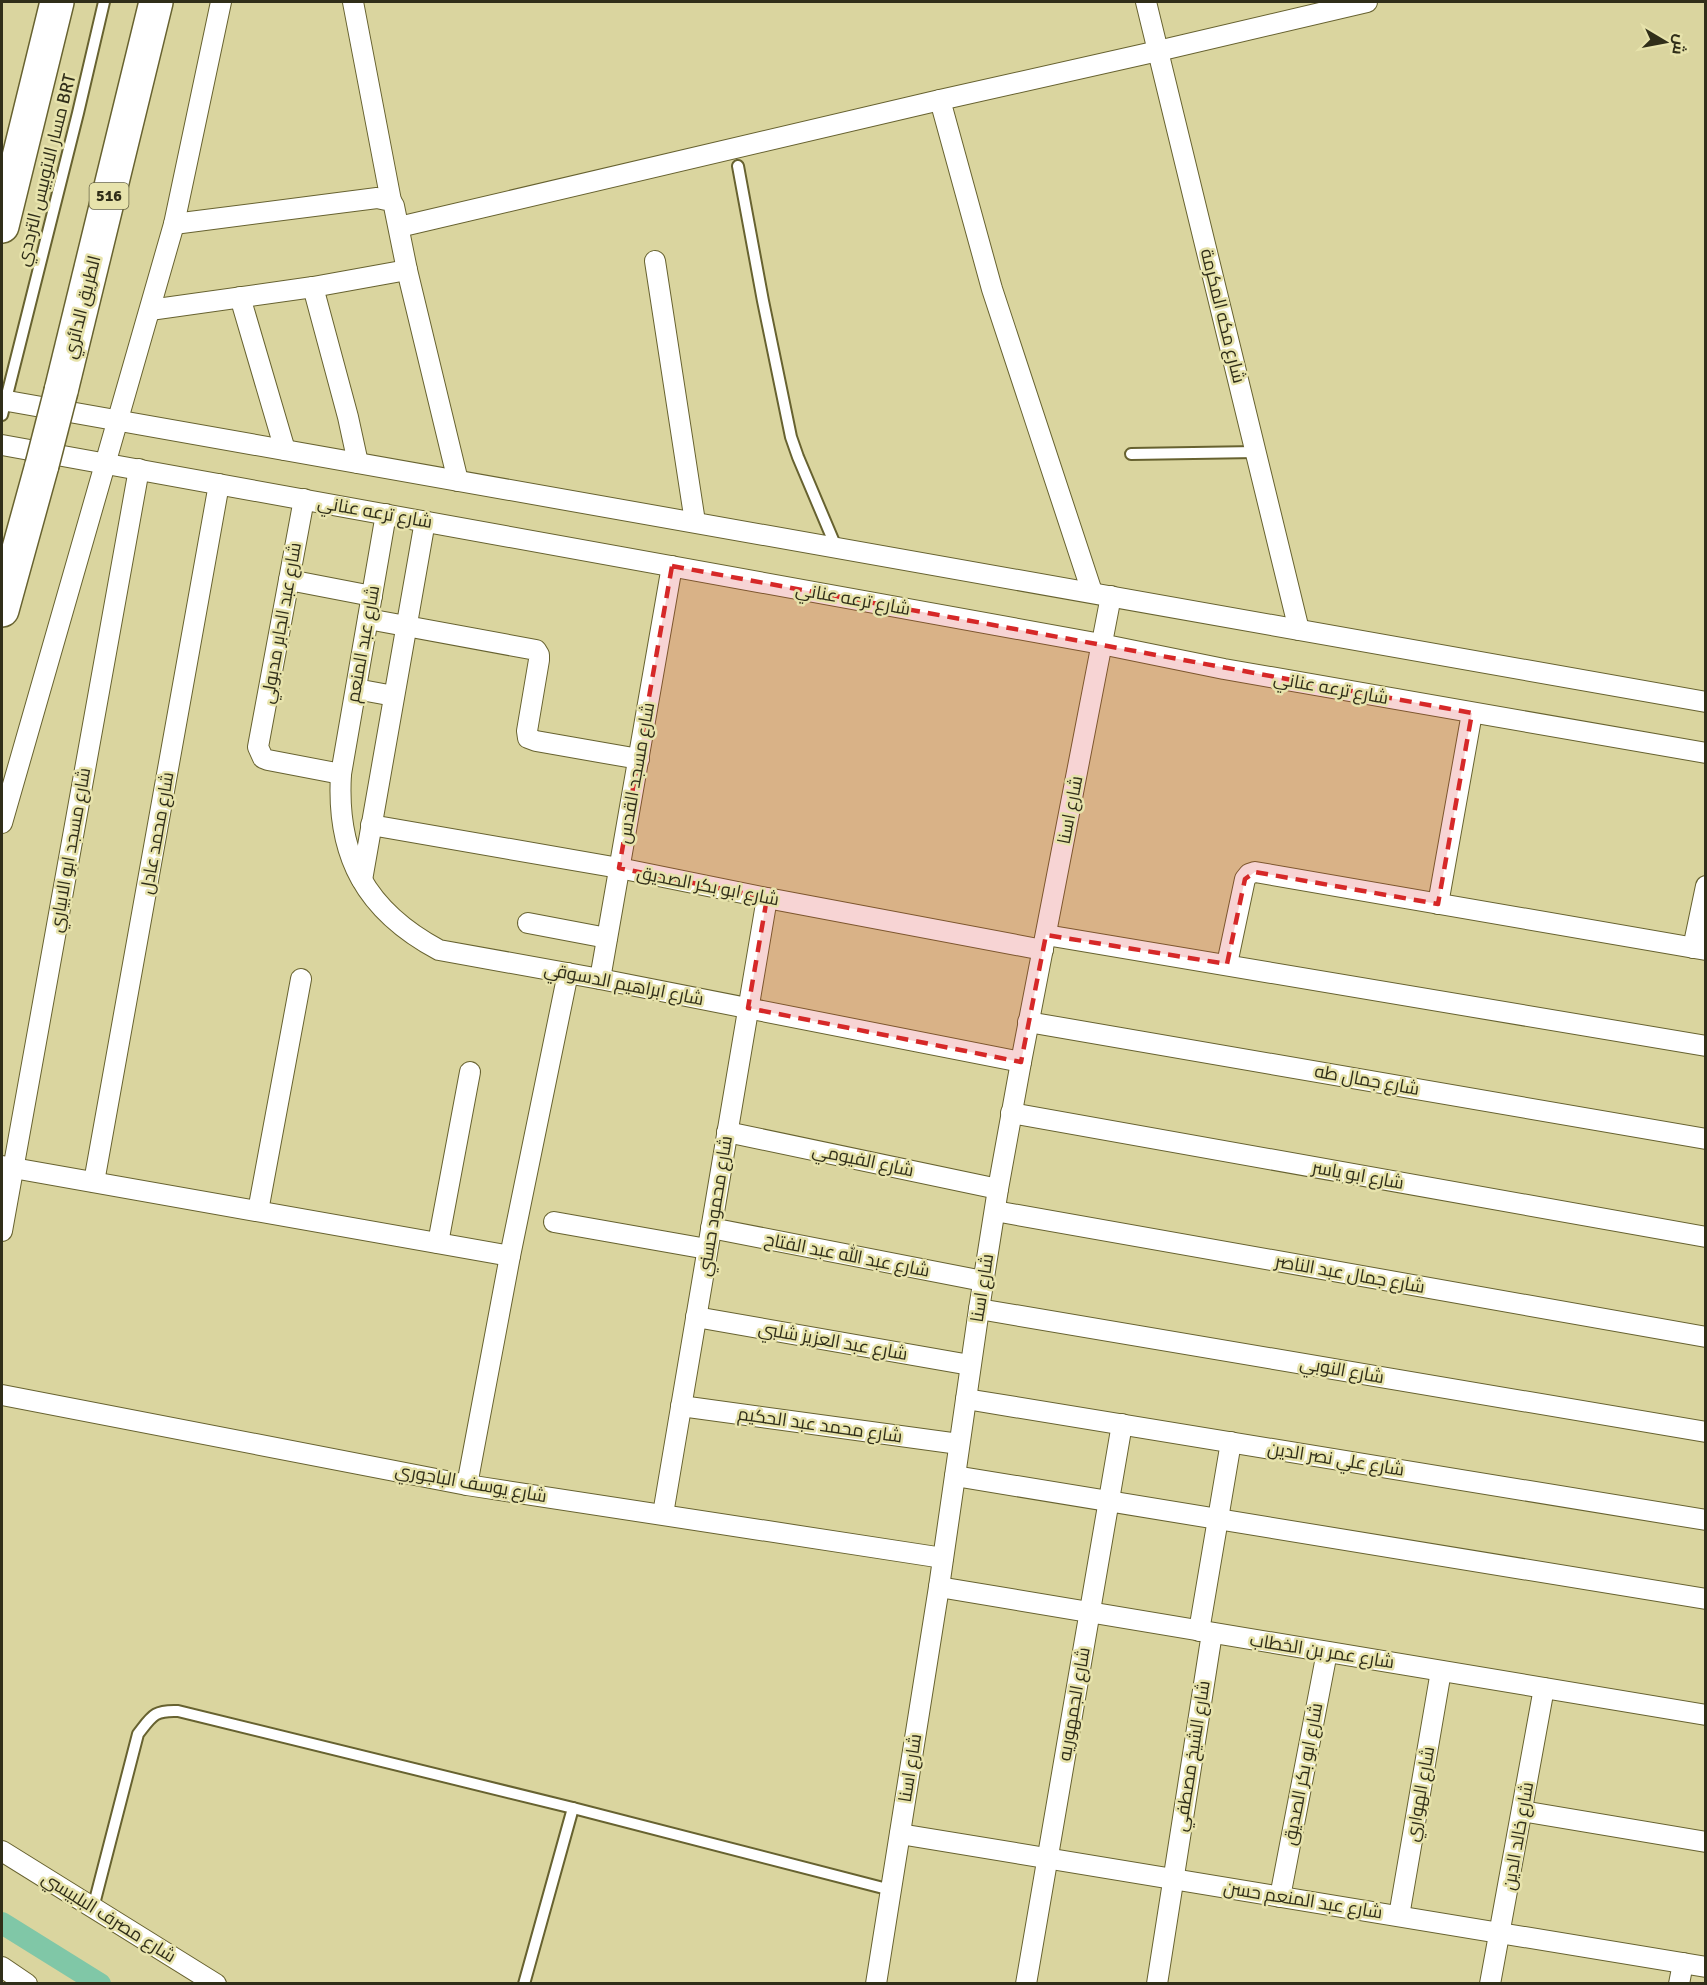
<svg xmlns="http://www.w3.org/2000/svg" width="1707" height="1985" viewBox="0 0 1707 1985" font-family="Signika,Cairo,sans-serif">
	<style>
		.lines { fill: none; stroke-linecap: round; stroke-linejoin: round }
		.canal { stroke: #80c7a7; stroke-width: 22 }
		.lane-casing { stroke: #676230; stroke-width: 14 }
		.street-casing { stroke: #676230; stroke-width: 22 }
		.highway-casing { stroke: #676230; stroke-width: 36 }
		.lane { stroke: #fff; stroke-width: 10 }
		.street { stroke: #fff; stroke-width: 20 }
		.highway { stroke: #fff; stroke-width: 33 }
		.highway-bridge-casing { stroke: #676230; stroke-width: 36; stroke-linecap: butt }
		.highway-bridge { stroke: #fff; stroke-width: 33 }
		.marked { fill: #d62828; fill-opacity: 0.2; stroke: #d62828; stroke-width: 4.5; stroke-dasharray: 12 8; stroke-linejoin: round }
		.labels { text-anchor: middle; dominant-baseline: central; stroke-width: 5; stroke-linejoin: round; paint-order: stroke }
		.shield { fill: #e7e3ac; stroke: #676445; stroke-width: 1.5 }
		.shield-label { font-size: 16px; font-weight: bold; fill: #302e19 }
		.street-label { font-size: 18px; fill: #302e19; stroke: #e7e3ac }
	</style>
	<rect width="100%" height="100%" fill="#dad59f"/>
	<g class="lines">
		<polyline class="canal" points="2,1923 100,1984"/>
		<defs>
			<g id="lane">
				<polyline points="738,166 763,301 791,437 798,457 836,547"/>
				<polyline points="2,415 78,113 104,2"/>
				<polyline points="1131,454 1256,452"/>
				<path d="M93,1908L138,1734C152,1716 154,1710 178,1711L573,1808L891,1890"/>
				<polyline points="524,1984 573,1808"/>
			</g>
			<g id="street">
				<polyline points="353,2 391,201"/>
				<polyline points="1146,2 1299,630"/>
				<polyline points="174,224 377,198 391,201 394,206 407,270 458,481"/>
				<polyline points="399,227 940,100"/>
				<polyline points="655,261 695,522"/>
				<polyline points="313,287 348,417 358,463"/>
				<polyline points="240,297 285,450"/>
				<polyline points="150,310 313,287 407,270"/>
				<polyline points="2,400 1706,702"/>
				<polyline points="2,445 1101,644 1224,669 1706,753"/>
				<polyline points="304,499 258,747 263,758 268,760 341,774"/>
				<path d="M386,514L341,774C336,856 366,911 439,950L600,979L1021,1062"/>
				<polyline points="289,580 372,596"/>
				<polyline points="1092,592 992,289 940,100 1158,51 1367,2"/>
				<polyline points="368,619 536,650 539,655 539,660 527,731 528,738 536,741 639,759"/>
				<polyline points="356,689 394,696"/>
				<polyline points="2,823 174,224 221,2"/>
				<polyline points="371,825 619,868 767,898 1043,950"/>
				<polyline points="362,880 425,521"/>
				<polyline points="1438,904 1472,713"/>
				<polyline points="528,923 607,938"/>
				<polyline points="1046,935 1706,1046"/>
				<polyline points="1693,948 1706,886"/>
				<polyline points="1227,964 1245,879 1249,874 1255,872 1706,950"/>
				<polyline points="600,979 672,566"/>
				<polyline points="1028,1022 1706,1139"/>
				<polyline points="1011,1113 1706,1237"/>
				<polyline points="727,1132 998,1189"/>
				<polyline points="2,1166 510,1256"/>
				<polyline points="94,1182 219,484"/>
				<polyline points="258,1211 301,979"/>
				<polyline points="995,1211 1706,1337"/>
				<polyline points="554,1222 707,1249"/>
				<polyline points="711,1228 983,1281"/>
				<polyline points="2,1231 139,469"/>
				<polyline points="438,1243 470,1072"/>
				<polyline points="979,1309 1706,1432"/>
				<polyline points="696,1317 970,1365"/>
				<polyline points="2,1395 467,1485 943,1558"/>
				<polyline points="966,1399 1706,1520"/>
				<polyline points="681,1406 959,1444"/>
				<polyline points="955,1476 1706,1599"/>
				<polyline points="467,1485 510,1256 568,973"/>
				<polyline points="663,1514 767,898"/>
				<polyline points="939,1587 1706,1715"/>
				<polyline points="1199,1631 1231,1442"/>
				<polyline points="1522,1811 1706,1842"/>
				<polyline points="900,1834 1706,1967"/>
				<polyline points="2,1851 216,1984"/>
				<polyline points="1280,1897 1327,1652"/>
				<polyline points="1399,1916 1441,1671"/>
				<polyline points="2,1967 27,1984"/>
				<polyline points="876,1984 939,1587 979,1309 998,1189 1021,1062 1111,596"/>
				<polyline points="1026,1984 1122,1424"/>
				<polyline points="1157,1984 1212,1633"/>
				<polyline points="1490,1984 1544,1688"/>
				<polyline points="1679,1984 1683,1963"/>
			</g>
			<g id="highway">
				<polyline points="2,226 57,2"/>
				<polyline points="61,391 156,2"/>
				<polyline points="2,610 42,465"/>
			</g>
		</defs>
		<use href="#lane" class="lane-casing"/>
		<use href="#street" class="street-casing"/>
		<use href="#highway" class="highway-casing"/>
		<use href="#lane" class="lane"/>
		<use href="#street" class="street"/>
		<use href="#highway" class="highway"/>
		<defs>
			<polyline id="highway-bridge" points="42,465 61,391"/>
		</defs>
		<use href="#highway-bridge" class="highway-bridge-casing"/>
		<use href="#highway-bridge" class="highway-bridge"/>
	</g>
	<path class="marked" d="M672,566L1472,713L1438,904L1255,872L1245,879L1227,964L1046,935L1021,1062L748,1008L767,898L619,868Z"/>
	<g class="labels">
		<rect class="shield" x="89.5" y="183" width="39" height="26" rx="4.5"/>
		<g class="shield-label">
			<text x="109" y="196">516</text>
		</g>
		<g class="street-label">
			<text transform="translate(46 170) rotate(-76)">مسار الاتوبيس الترددي BRT</text>
			<text transform="translate(82 307) rotate(-76)">الطريق الدائري</text>
			<text transform="translate(1223 316) rotate(76)">شارع مكه المكرمة</text>
			<text transform="translate(375 512) rotate(10)">شارع ترعه عناني</text>
			<text transform="translate(853 599) rotate(10)">شارع ترعه عناني</text>
			<text transform="translate(281 623) rotate(-80)">شارع عبد الجابر مدبولي</text>
			<text transform="translate(363 644) rotate(-80)">شارع عبد المنعم</text>
			<text transform="translate(1331 688) rotate(10)">شارع ترعه عناني</text>
			<text transform="translate(636 773) rotate(-80)">شارع مسجد القدس</text>
			<text transform="translate(1070 810) rotate(-79)">شارع اسنا</text>
			<text transform="translate(157 833) rotate(-80)">شارع محمد عادل</text>
			<text transform="translate(70 850) rotate(-80)">شارع مسجد ابو الابياري</text>
			<text transform="translate(708 886) rotate(11)">شارع ابو بكر الصديق</text>
			<text transform="translate(624 984) rotate(11)">شارع ابراهيم الدسوقي</text>
			<text transform="translate(1367 1080) rotate(10)">شارع جمال طه</text>
			<text transform="translate(863 1160) rotate(12)">شارع الفيومي</text>
			<text transform="translate(1358 1175) rotate(10)">شارع ابو ياسر</text>
			<text transform="translate(715 1206) rotate(-81)">شارع محمود حسني</text>
			<text transform="translate(847 1255) rotate(11)">شارع عبد الله عبد الفتاح</text>
			<text transform="translate(1350 1274) rotate(10)">شارع جمال عبد الناصر</text>
			<text transform="translate(982 1288) rotate(-81)">شارع اسنا</text>
			<text transform="translate(833 1341) rotate(10)">شارع عبد العزيز شلبي</text>
			<text transform="translate(1342 1370) rotate(10)">شارع النوبي</text>
			<text transform="translate(820 1425) rotate(8)">شارع محمد عبد الحكيم</text>
			<text transform="translate(1336 1459) rotate(9)">شارع علي نصر الدين</text>
			<text transform="translate(471 1483) rotate(10)">شارع يوسف الباجوري</text>
			<text transform="translate(1322 1651) rotate(9)">شارع عمر بن الخطاب</text>
			<text transform="translate(1074 1704) rotate(-80)">شارع الجمهوريه</text>
			<text transform="translate(1192 1756) rotate(-81)">شارع الشيخ مصطفي</text>
			<text transform="translate(910 1768) rotate(-81)">شارع اسنا</text>
			<text transform="translate(1303 1774) rotate(-79)">شارع ابو بكر الصديق</text>
			<text transform="translate(1420 1794) rotate(-80)">شارع الهواري</text>
			<text transform="translate(1518 1836) rotate(-80)">شارع خالد الدين</text>
			<text transform="translate(1303 1900) rotate(9)">شارع عبد المنعم حسن</text>
			<text transform="translate(109 1917) rotate(32)">شارع مصرف البلبيسي</text>
		</g>
	</g>
	<rect width="1707" height="1985" fill="none" stroke="#302e19" stroke-width="6"/>
	<g transform="translate(1665 42) rotate(100)" stroke="#e7e3ac" stroke-width="4.5" paint-order="stroke">
	<path d="M0-4.5L10 22L0 15L-10 22Z" fill="#302e19"/>
	<text y="-9" font-size="16" font-weight="bold" text-anchor="middle" fill="#302e19">ش</text>
	</g>
</svg>
